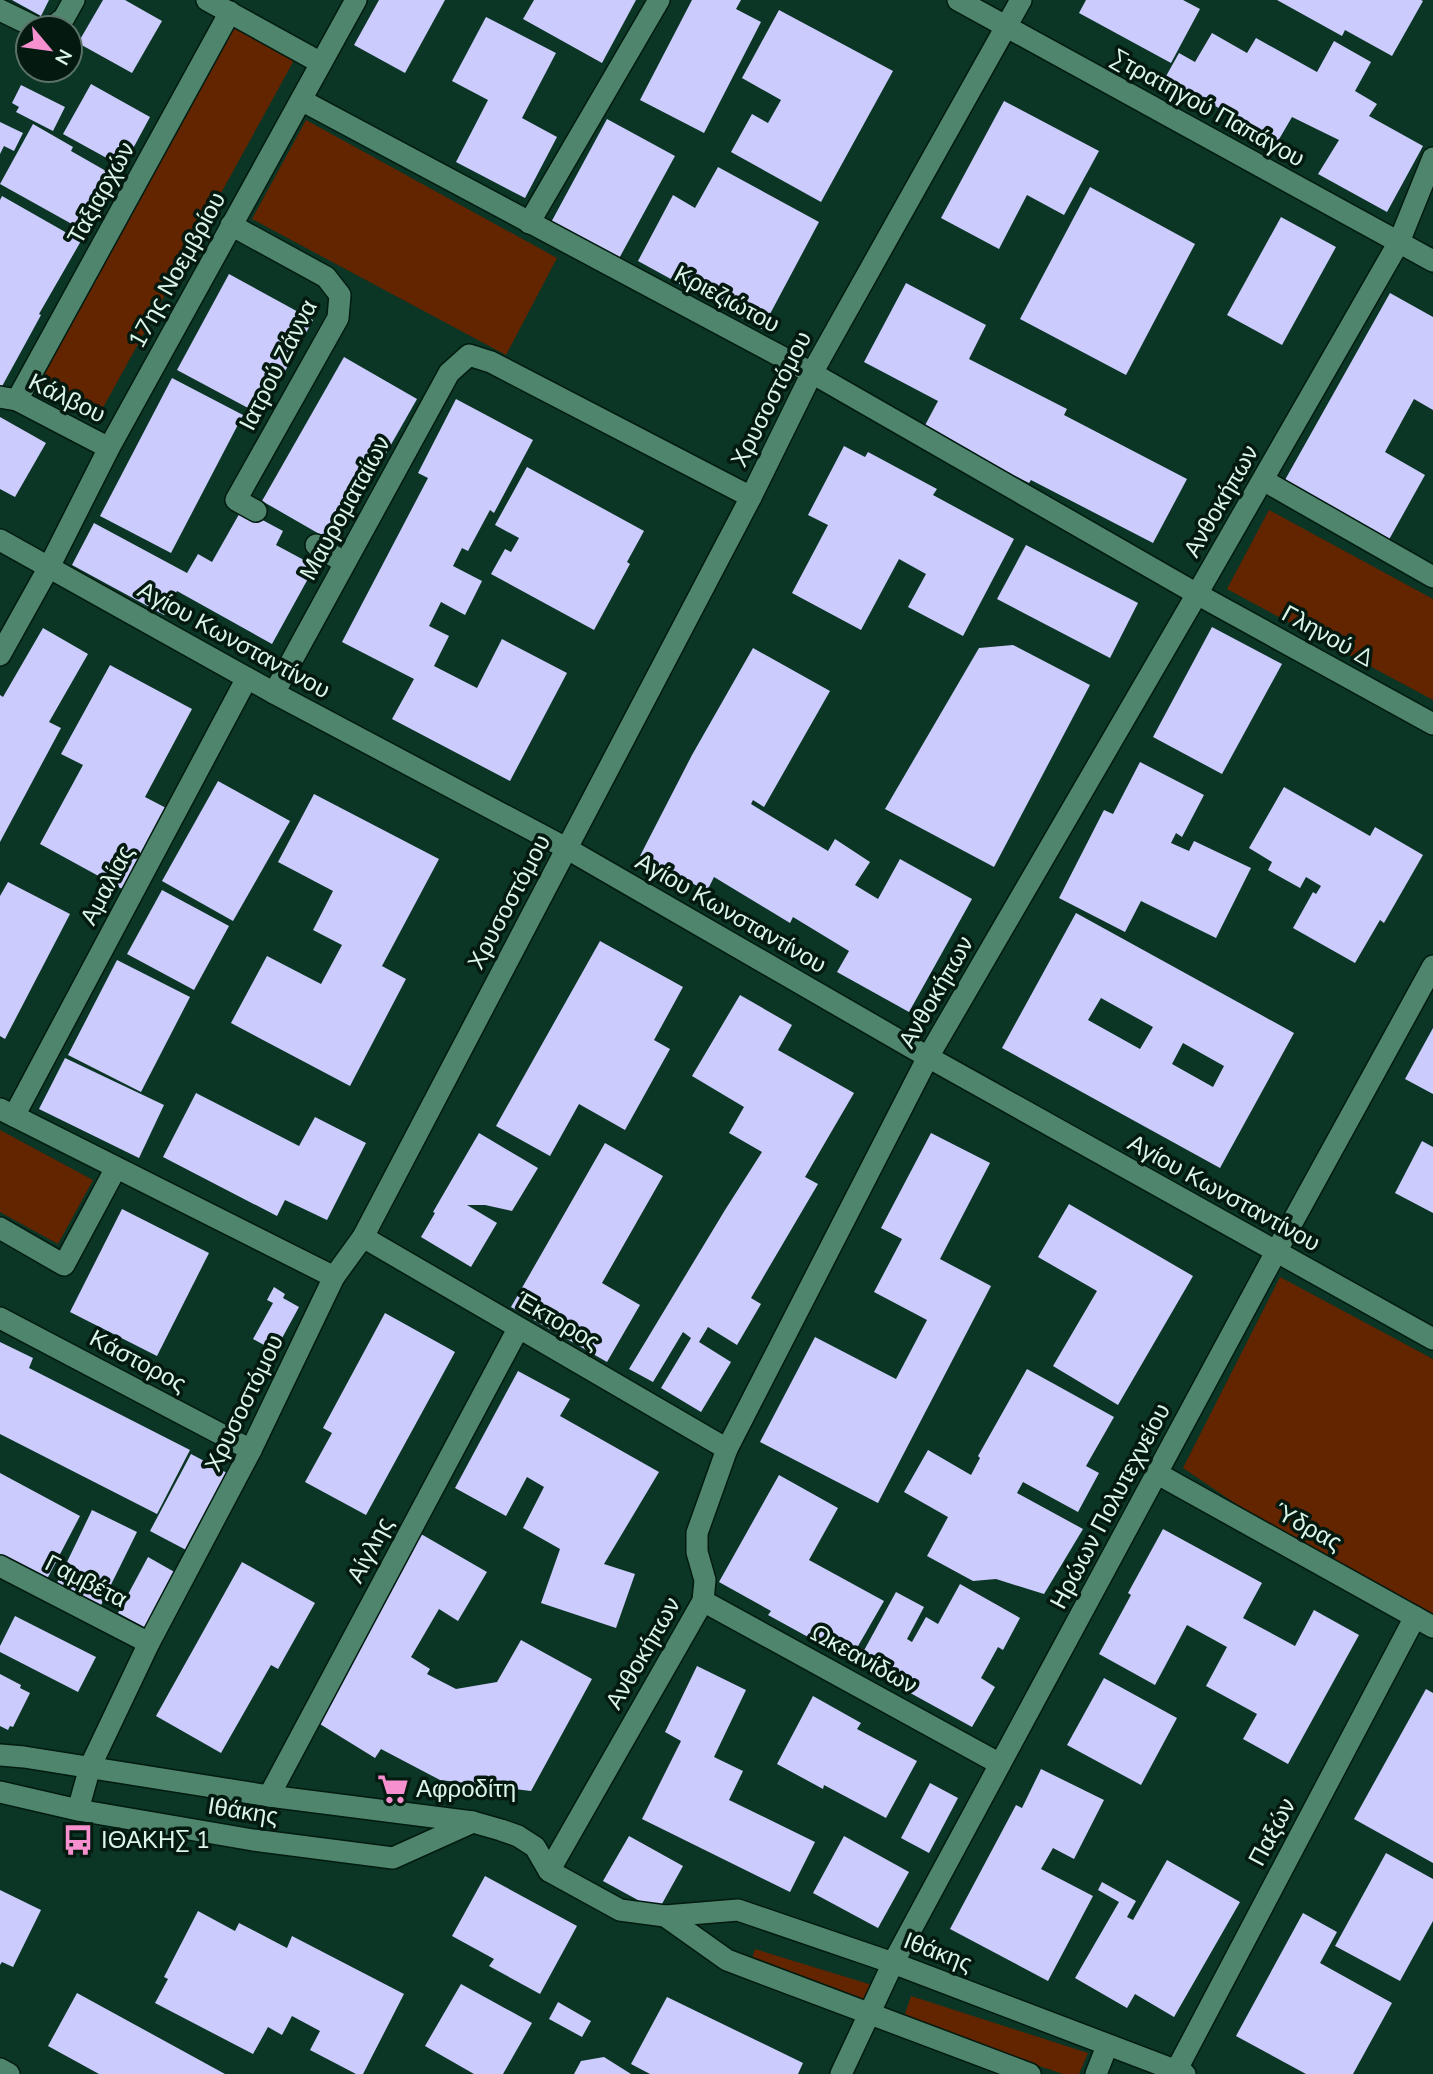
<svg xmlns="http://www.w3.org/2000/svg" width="1433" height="2074" viewBox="0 0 1433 2074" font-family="'Nunito Sans',sans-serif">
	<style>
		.green { fill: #632400 }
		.building { fill: #cbcbfd; fill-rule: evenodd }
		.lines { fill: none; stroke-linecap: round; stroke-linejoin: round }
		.minor-casing { stroke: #011b10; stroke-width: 24 }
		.minor { stroke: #50856d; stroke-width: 21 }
		.labels { text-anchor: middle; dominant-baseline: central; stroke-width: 7; stroke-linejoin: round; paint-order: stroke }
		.street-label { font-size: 24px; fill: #dbf6e8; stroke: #041a11 }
		.poi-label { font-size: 24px; fill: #dbf6e8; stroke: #041a11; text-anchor: start }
	</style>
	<rect width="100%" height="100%" fill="#0b3626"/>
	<g class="green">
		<polygon points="235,21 298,53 99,415 35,382"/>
		<polygon points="306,120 557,258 506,355 252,219"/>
		<polygon points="1269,510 1433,599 1433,700 1227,589"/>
		<polygon points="0,1130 93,1180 58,1244 0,1212"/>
		<polygon points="1280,1277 1433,1359 1433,1629 1387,1606 1183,1468"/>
		<polygon points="755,1949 872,1985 864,2005 752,1959"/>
		<polygon points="911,1996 1088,2053 1079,2074 1063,2074 903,2020"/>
	</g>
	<g class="building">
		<polygon points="12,0 49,0 41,16"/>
		<polygon points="103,0 125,0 162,21 132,73 78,43"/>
		<polygon points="379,0 445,0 405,73 354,45"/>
		<polygon points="534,0 636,0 602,63 523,19"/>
		<polygon points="692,0 741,0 736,9 761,22 704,133 640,100"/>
		<polygon points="1086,0 1183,0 1200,9 1171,63 1079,13"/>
		<polygon points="1277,0 1421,0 1423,1 1392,56 1345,30 1342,36"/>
		<polygon points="779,10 893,71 821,202 731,152 752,114 768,123 781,100 742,78"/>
		<polygon points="486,17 556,53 522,118 557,137 525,198 456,162 488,100 452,81"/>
		<polygon points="1212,33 1247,53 1256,38 1317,72 1334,41 1371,62 1355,91 1377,104 1369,116 1423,146 1387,212 1318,174 1339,140 1292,117 1278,141 1165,78 1179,53 1195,62"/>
		<polygon points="91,84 150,117 123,167 63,134"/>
		<polygon points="21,85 65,107 53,131 16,112 19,107 12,103"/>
		<polygon points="1004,101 1099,151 1064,215 1027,195 999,249 941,218"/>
		<polygon points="607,119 675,156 616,264 548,228"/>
		<polygon points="0,122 23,133 14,151 4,146 0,154"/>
		<polygon points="33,124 73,147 71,151 113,175 109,182 116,185 88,233 0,184"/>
		<polygon points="718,167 819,222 762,329 638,261 673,195 695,208"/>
		<polygon points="1090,187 1195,244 1126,375 1020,319"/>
		<polygon points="2,196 81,241 39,314 41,315 0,390 0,200"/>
		<polygon points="1281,217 1336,247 1282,345 1227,315"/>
		<polygon points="229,274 313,320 261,415 177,370"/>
		<polygon points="906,283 986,325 969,359 1067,409 1064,415 1187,479 1153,543 1031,480 1029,483 923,429 938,401 864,362"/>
		<polygon points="1390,293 1433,317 1433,410 1414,399 1385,452 1425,475 1386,545 1281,487"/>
		<polygon points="344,357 417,399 335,543 262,501"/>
		<polygon points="172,378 243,415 171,553 100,516"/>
		<polygon points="456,399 533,440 494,513 490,510 468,551 462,548 453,566 482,581 465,615 441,602 429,626 449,636 434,666 477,688 502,639 567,673 510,781 392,719 414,679 342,642 428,478 418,473"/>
		<polygon points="0,417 46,443 15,497 0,489"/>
		<polygon points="844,446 865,457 868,452 937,489 933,495 1014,539 963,636 908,607 926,574 899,559 861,630 792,593 828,525 808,515"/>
		<polygon points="527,467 644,531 627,562 630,564 594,630 491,574 505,549 511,552 519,538 495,525"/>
		<polygon points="242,509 283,531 276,545 315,566 272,644 177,591 164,615 72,565 94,523 187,573 198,554 212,562"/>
		<polygon points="1026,545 1138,603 1110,658 997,599"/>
		<polygon points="1212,627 1282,664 1222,774 1153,737"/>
		<polygon points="43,628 88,654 49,722 61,728 0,842 0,695 3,697"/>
		<polygon points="1013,645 1090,685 994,867 885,809 979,648"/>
		<polygon points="753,648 830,691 764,807 753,800 751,804 828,851 835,839 870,862 855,885 878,899 900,859 972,899 909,1012 837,972 849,951 793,917 790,923 714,877 707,891 640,856 692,755"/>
		<polygon points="110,665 192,709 145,797 170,810 126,891 40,844 83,765 61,754"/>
		<polygon points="1140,762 1204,795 1182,837 1176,833 1171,843 1189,851 1194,841 1251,868 1216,938 1141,901 1125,932 1059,898 1104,810 1113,814"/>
		<polygon points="218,781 290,821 233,921 162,881"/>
		<polygon points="1284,787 1370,836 1375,827 1423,855 1384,923 1380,920 1355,963 1293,928 1313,892 1316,894 1321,886 1306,877 1300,888 1268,870 1272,862 1249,848"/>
		<polygon points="314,794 439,859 382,966 406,979 350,1086 231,1023 267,956 321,984 342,945 313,930 333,891 278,862"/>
		<polygon points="8,882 70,914 5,1039 0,1036 0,896"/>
		<polygon points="162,890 229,926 194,990 127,954"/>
		<path d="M1076,913L1294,1033L1220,1168L1002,1048ZM1101,998L1153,1027L1140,1049L1088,1020ZM1183,1043L1224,1066L1213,1087L1172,1064Z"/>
		<polygon points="600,941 683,987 654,1040 670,1049 625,1130 579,1104 550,1156 496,1126"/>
		<polygon points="117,960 190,997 141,1092 68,1055"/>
		<polygon points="740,995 792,1025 778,1050 854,1093 805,1177 818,1184 751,1298 761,1304 737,1345 708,1327 699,1342 731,1362 701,1412 661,1388 691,1338 683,1332 653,1382 629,1369 725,1210 762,1152 729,1133 744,1107 692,1076"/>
		<polygon points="1433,1028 1433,1094 1405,1079"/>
		<polygon points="65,1058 164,1105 139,1158 39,1109"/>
		<polygon points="196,1093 299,1146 315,1117 366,1143 327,1220 285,1200 277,1216 163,1157"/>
		<polygon points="479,1133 538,1168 512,1211 485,1205 467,1205 497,1223 471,1267 421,1237 435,1213 433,1212"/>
		<polygon points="931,1133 990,1163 940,1259 991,1286 878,1503 760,1442 815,1337 896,1379 927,1320 874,1292 902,1239 881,1228"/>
		<polygon points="1422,1141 1433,1147 1433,1213 1395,1193"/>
		<polygon points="605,1143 663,1176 602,1283 640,1305 607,1362 511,1307"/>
		<polygon points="1069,1204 1193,1276 1118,1405 1053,1366 1097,1291 1038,1257"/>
		<polygon points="122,1209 209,1253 157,1356 70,1312"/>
		<polygon points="274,1287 285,1294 283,1298 299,1307 275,1351 253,1339 273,1303 267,1300"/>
		<polygon points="385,1313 455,1352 366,1515 305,1482 332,1433 323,1428"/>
		<polygon points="0,1342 33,1358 29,1368 190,1450 157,1514 0,1434"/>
		<polygon points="1027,1369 1114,1417 1086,1466 1099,1473 1078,1512 1023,1482 1017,1493 1083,1529 1044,1594 996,1579 973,1581 927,1556 948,1517 904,1492 928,1450 971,1475 980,1458 978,1456"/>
		<polygon points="518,1371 570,1399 560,1416 659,1472 604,1564 635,1574 616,1628 541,1603 560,1549 523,1528 544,1487 527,1477 506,1516 455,1488"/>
		<polygon points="191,1454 229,1474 188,1551 150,1531"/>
		<polygon points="0,1473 80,1516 46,1581 0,1556"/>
		<polygon points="779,1475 838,1508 809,1560 884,1601 850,1660 768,1615 771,1611 719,1582"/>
		<polygon points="92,1510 137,1532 100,1607 56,1585"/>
		<polygon points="1163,1529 1262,1583 1243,1618 1295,1646 1314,1610 1359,1635 1288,1764 1243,1739 1257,1714 1206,1686 1227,1647 1187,1625 1155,1685 1099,1654 1131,1595 1128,1593"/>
		<polygon points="421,1534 487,1572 458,1621 439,1609 411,1657 430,1669 427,1674 456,1689 497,1682 521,1640 592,1679 531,1791 440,1780 381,1749 375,1758 315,1721 367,1637 362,1634"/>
		<polygon points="148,1557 178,1574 149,1630 118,1613"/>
		<polygon points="242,1562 315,1603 278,1669 271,1665 221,1753 156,1716"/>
		<polygon points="960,1584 1020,1618 1003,1650 998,1647 981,1678 995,1687 972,1727 885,1679 889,1672 861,1656 896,1592 924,1607 907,1639 912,1642 926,1617 938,1624"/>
		<polygon points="15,1616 96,1657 78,1692 0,1652 0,1646"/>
		<polygon points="697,1666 746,1690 714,1757 743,1771 729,1800 815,1842 790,1892 642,1819 681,1741 665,1732"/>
		<polygon points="0,1674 21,1685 20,1688 30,1693 13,1727 10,1726 8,1730 0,1726"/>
		<polygon points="1104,1678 1177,1718 1141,1785 1067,1745"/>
		<polygon points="1426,1689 1433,1693 1433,1863 1354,1819"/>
		<polygon points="813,1696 861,1723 857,1729 917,1761 886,1818 824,1785 823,1789 777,1764"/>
		<polygon points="1041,1769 1104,1800 1074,1859 1053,1848 1041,1869 1093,1896 1048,1981 950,1929 1016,1805 1022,1808"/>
		<polygon points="930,1783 958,1798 929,1853 901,1838"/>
		<polygon points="629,1836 683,1866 658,1911 603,1881"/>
		<polygon points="844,1836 909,1872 878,1928 813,1893"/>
		<polygon points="1386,1853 1433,1879 1433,1921 1400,1981 1335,1946"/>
		<polygon points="1167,1860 1240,1902 1174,2017 1135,1994 1127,2008 1075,1978 1119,1902 1098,1890 1102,1882 1136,1901 1127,1917 1133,1920"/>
		<polygon points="485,1876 577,1926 540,1994 489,1966 494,1959 452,1936"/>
		<polygon points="0,1890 41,1910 13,1967 2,1962 0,1965"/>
		<polygon points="198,1911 235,1931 239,1923 287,1948 292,1936 404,1994 363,2074 356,2074 310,2050 320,2031 292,2016 282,2035 268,2027 253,2054 155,2003 168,1979 164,1977"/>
		<polygon points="1303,1913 1337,1932 1320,1963 1392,2003 1353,2074 1306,2074 1236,2036"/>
		<polygon points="461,1984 532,2023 503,2074 474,2074 425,2046"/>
		<polygon points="77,1993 225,2074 99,2074 48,2046"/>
		<polygon points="667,1997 803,2063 798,2074 650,2074 631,2064"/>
		<polygon points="558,2002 591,2021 582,2037 549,2019"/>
		<polygon points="604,2057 631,2074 574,2074 581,2061"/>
	</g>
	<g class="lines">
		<defs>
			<g id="minor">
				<polyline points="207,0 321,63"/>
				<polyline points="958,0 1433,261"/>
				<polyline points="0,10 37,28"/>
				<polyline points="51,28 64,18 74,0"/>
				<polyline points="301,100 812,373 1197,594 1433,724"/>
				<polyline points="529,223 659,0"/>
				<polyline points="231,225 326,277 340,295 338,318 236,500 256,511"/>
				<polyline points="0,397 17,400 109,448"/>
				<polyline points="17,400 230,12"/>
				<polyline points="1263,480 1433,577"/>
				<polyline points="0,540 274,693 566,848 928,1057 1433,1339"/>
				<polyline points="316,545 345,563"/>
				<polyline points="0,655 49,567 109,448 356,0"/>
				<polyline points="274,693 449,373 469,355 491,362 751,497"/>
				<polyline points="0,1109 334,1277"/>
				<polyline points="14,1116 247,678"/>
				<polyline points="0,1228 64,1265 116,1168"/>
				<polyline points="363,1237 727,1449"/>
				<polyline points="0,1318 251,1450"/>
				<polyline points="1158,1474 1433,1627"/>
				<polyline points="0,1566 149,1643"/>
				<polyline points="703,1601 1000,1764"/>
				<polyline points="0,1755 24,1757 269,1796 473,1822 501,1830 518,1836 535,1847 549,1871 620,1910 665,1916 738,1910 893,1963 1185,2074"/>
				<polyline points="0,1792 78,1810 253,1840 393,1858 473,1822"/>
				<polyline points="269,1796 518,1329"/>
				<polyline points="78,1810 90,1767 149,1643 251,1450 334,1277 363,1237 751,497 812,373 1021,0"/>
				<polyline points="549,1871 703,1601 705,1580 697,1552 697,1533 727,1449 928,1057 1197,594 1399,242 1433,158"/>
				<polyline points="665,1916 727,1960 1030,2074"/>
				<polyline points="0,2069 9,2074"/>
				<polyline points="1176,2071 1415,1617"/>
				<polyline points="841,2074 893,1963 1276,1252 1433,966"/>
				<polyline points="1096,2074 1107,2046"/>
			</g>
		</defs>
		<use href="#minor" class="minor-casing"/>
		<use href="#minor" class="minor"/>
	</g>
	<defs>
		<symbol id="supermarket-bare" viewBox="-9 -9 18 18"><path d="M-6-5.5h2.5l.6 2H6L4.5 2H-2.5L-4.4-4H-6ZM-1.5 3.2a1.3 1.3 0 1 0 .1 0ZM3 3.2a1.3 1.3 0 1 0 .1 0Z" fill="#f790ce" stroke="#041a11" stroke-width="2.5" paint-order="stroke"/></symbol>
		<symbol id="bus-bare" viewBox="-9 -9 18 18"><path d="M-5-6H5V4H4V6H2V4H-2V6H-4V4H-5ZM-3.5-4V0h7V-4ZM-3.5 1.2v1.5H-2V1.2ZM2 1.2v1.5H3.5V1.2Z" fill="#f790ce" stroke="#041a11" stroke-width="2.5" paint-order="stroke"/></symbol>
	</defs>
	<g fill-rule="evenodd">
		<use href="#supermarket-bare" x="371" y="1767" width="44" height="44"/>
		<use href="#bus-bare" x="56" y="1818" width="44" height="44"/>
	</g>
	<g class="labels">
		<g class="street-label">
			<text transform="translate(1208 108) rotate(29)">Στρατηγού Παπάγου</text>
			<text transform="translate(101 193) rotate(-61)">Ταξιαρχών</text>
			<text transform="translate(177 270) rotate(-61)">17ης Νοεμβρίου</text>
			<text transform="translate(727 299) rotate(28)">Κριεζιώτου</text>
			<text transform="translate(278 365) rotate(-63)">Ιατρού Ζάννα</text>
			<text transform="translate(67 398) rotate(26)">Κάλβου</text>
			<text transform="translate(771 399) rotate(-63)">Χρυσοστόμου</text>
			<text transform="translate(1221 501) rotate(-60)">Ανθοκήπων</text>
			<text transform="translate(345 508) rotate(-61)">Μαυροματαίων</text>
			<text transform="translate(1328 636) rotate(29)">Γληνού Δ</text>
			<text transform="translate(234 640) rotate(29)">Αγίου Κωνσταντίνου</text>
			<text transform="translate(107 885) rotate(-62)">Αμαλίας</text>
			<text transform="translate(509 902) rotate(-62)">Χρυσοστόμου</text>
			<text transform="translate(731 913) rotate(30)">Αγίου Κωνσταντίνου</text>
			<text transform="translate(936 992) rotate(-60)">Ανθοκήπων</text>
			<text transform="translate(1224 1193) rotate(29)">Αγίου Κωνσταντίνου</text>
			<text transform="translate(558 1321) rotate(30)">Έκτορος</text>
			<text transform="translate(138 1361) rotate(28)">Κάστορος</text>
			<text transform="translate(244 1403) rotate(-64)">Χρυσοστόμου</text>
			<text transform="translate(1110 1506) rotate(-62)">Ηρώων Πολυτεχνείου</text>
			<text transform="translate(1308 1527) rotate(29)">Ύδρας</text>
			<text transform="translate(370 1550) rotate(-62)">Αίγλης</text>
			<text transform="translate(86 1581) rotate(27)">Γαμβέτα</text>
			<text transform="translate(643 1653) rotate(-60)">Ανθοκήπων</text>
			<text transform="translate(864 1659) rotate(29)">Ωκεανίδων</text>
			<text transform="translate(243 1811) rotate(9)">Ιθάκης</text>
			<text transform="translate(1272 1832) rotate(-62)">Παξών</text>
			<text transform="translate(938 1952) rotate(21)">Ιθάκης</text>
		</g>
		<g class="poi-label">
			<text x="416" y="1789">Αφροδίτη</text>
			<text x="101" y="1840">ΙΘΑΚΗΣ 1</text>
		</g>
	</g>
	<g transform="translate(49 49) rotate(119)"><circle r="33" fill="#041a11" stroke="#5a7267" stroke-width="2"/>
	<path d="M0-5L12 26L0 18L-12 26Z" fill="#f790ce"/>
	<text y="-10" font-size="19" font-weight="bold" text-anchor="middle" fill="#dbf6e8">N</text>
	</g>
</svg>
